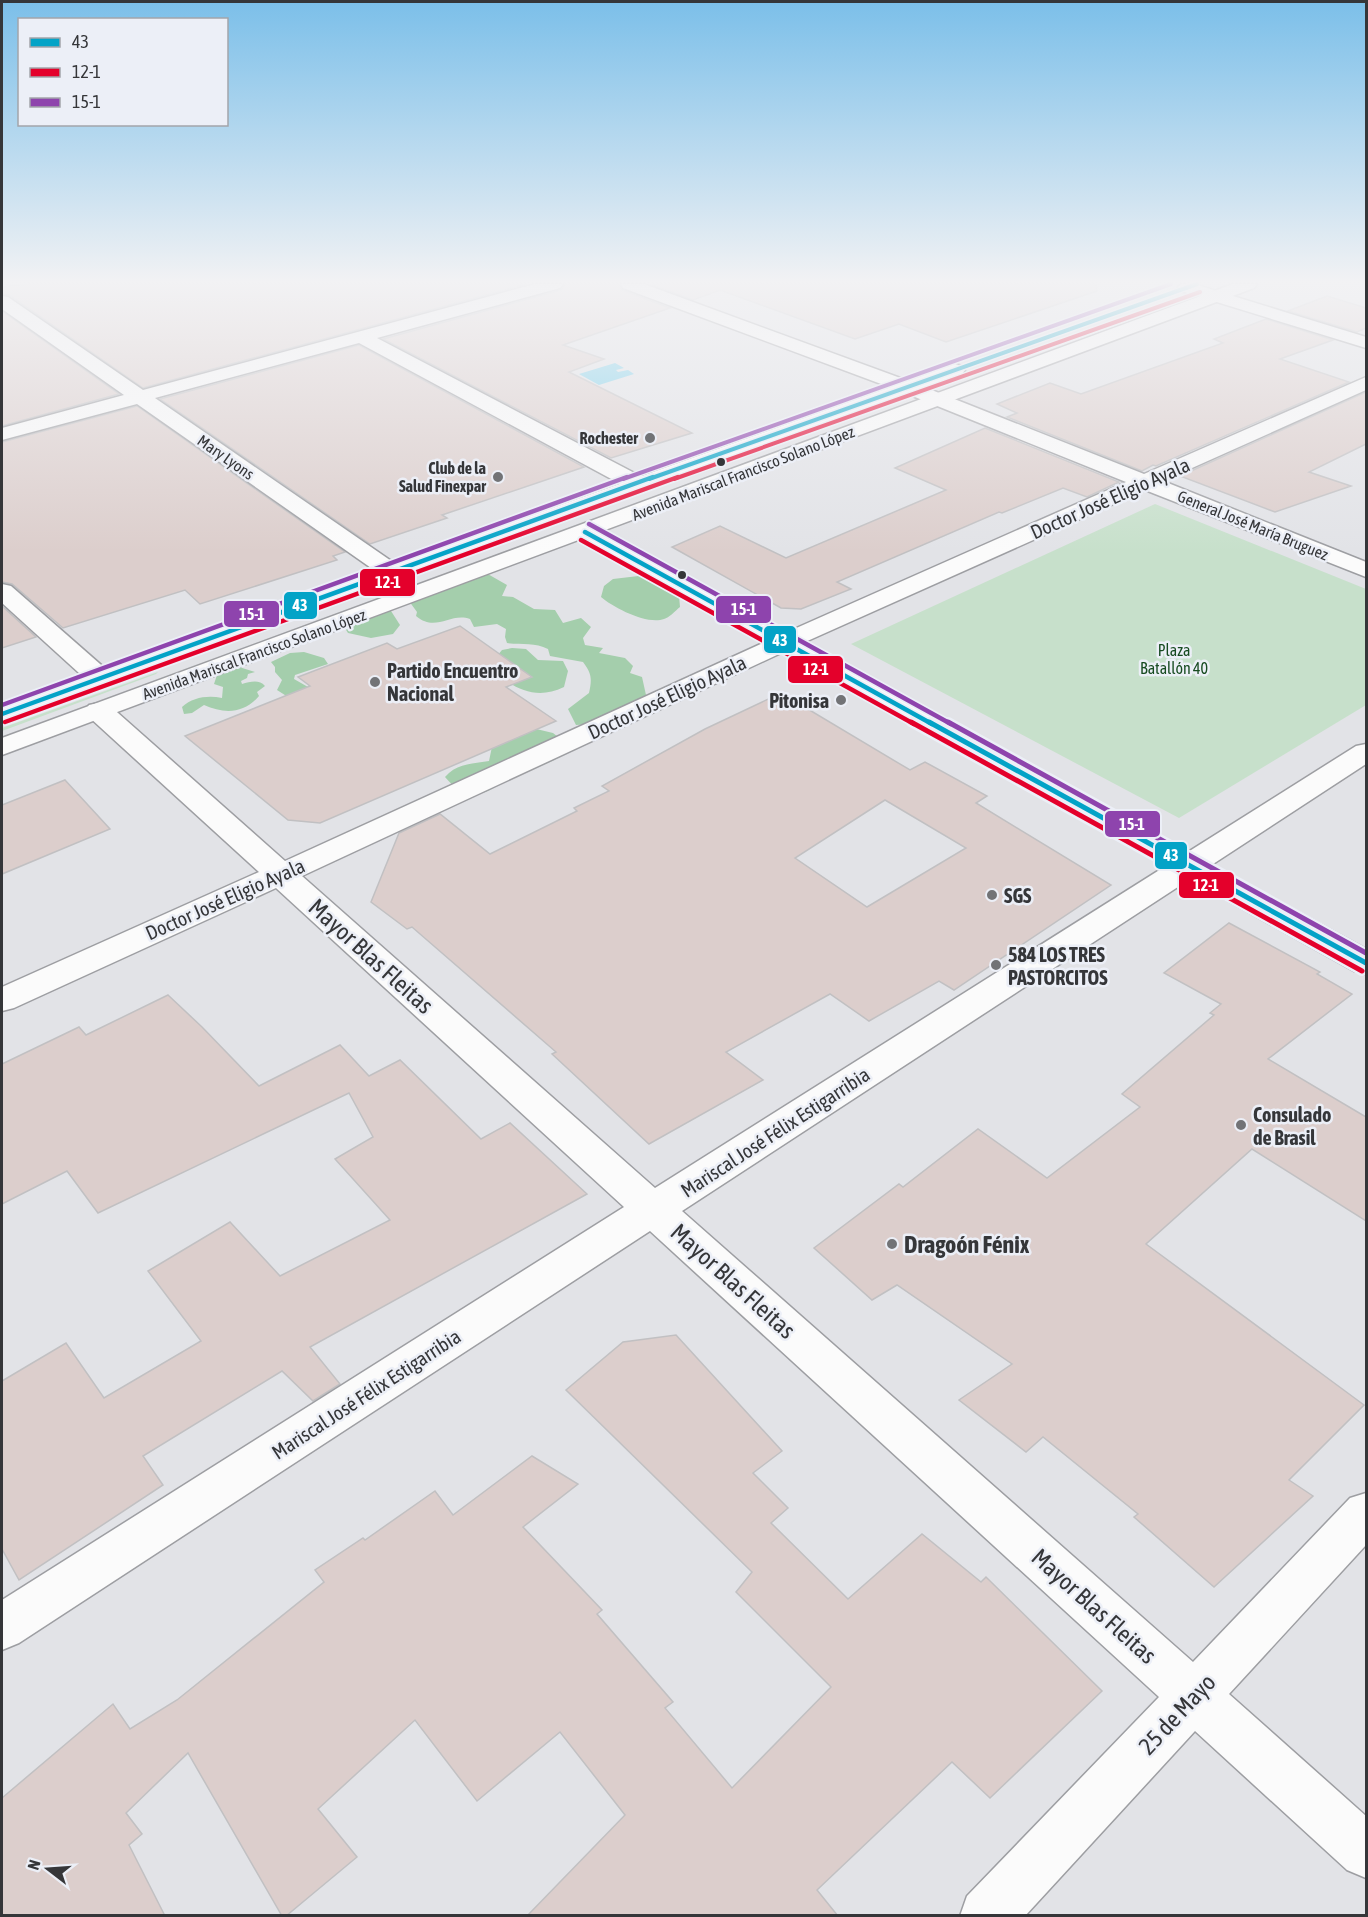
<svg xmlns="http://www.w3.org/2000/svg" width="1368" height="1917" viewBox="0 0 1368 1917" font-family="'Asap Condensed',sans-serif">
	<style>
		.green { fill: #c7e0cb }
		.forest { fill: #a4ceac }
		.water { fill: #79d0eb }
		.building { fill: #dccecc; stroke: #c1c0c2; stroke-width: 1.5; fill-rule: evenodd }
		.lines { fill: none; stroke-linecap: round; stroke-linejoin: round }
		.minor-casing { stroke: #9d9ea2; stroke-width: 3 }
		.secondary-casing { stroke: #9d9ea2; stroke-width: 3 }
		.trunk-casing { stroke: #9d9ea2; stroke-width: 3 }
		.minor { fill: #fbfbfb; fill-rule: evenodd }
		.secondary { fill: #fbfbfb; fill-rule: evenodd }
		.trunk { fill: #fbfbfb; fill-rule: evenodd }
		.bus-1-far2-casing { stroke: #eceff7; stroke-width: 7 }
		.bus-1-far1-casing { stroke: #eceff7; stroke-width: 8 }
		.bus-1-casing { stroke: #eceff7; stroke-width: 10 }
		.bus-2-far2-casing { stroke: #eceff7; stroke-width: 7 }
		.bus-2-far1-casing { stroke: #eceff7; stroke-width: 8 }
		.bus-2-casing { stroke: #eceff7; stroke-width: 10 }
		.bus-3-far2-casing { stroke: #eceff7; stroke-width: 7 }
		.bus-3-far1-casing { stroke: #eceff7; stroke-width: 8 }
		.bus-3-casing { stroke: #eceff7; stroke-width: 10 }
		.bus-1-far2 { stroke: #03a3c7; stroke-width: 4 }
		.bus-1-far1 { stroke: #03a3c7; stroke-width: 4.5 }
		.bus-1 { stroke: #03a3c7; stroke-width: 5 }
		.bus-2-far2 { stroke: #e4002b; stroke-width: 4 }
		.bus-2-far1 { stroke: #e4002b; stroke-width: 4.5 }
		.bus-2 { stroke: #e4002b; stroke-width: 5 }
		.bus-3-far2 { stroke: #8e44ad; stroke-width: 4 }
		.bus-3-far1 { stroke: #8e44ad; stroke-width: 4.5 }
		.bus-3 { stroke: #8e44ad; stroke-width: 5 }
		.poi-dot { fill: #727376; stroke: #eceff7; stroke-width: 2 }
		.bus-dot { fill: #353639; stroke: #eceff7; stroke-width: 2 }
		.labels { text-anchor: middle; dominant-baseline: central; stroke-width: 5; stroke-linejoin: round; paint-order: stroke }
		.far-poi-label { font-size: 16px; font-weight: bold; fill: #353639; stroke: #eceff7; text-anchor: end }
		.far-street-label { font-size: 16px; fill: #353639; stroke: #eceff7 }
		.far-park-label { font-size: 16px; fill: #174b21; stroke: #eceff7 }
		.street-label { font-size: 20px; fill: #353639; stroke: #eceff7 }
		.poi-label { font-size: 20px; font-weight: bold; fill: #353639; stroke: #eceff7; text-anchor: start }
		.near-street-label { font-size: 24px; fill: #353639; stroke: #eceff7 }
		.near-poi-label { font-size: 24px; font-weight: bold; fill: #353639; stroke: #eceff7; text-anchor: start }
		.line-badge { stroke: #eceff7; stroke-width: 2 }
		.badge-label { font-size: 16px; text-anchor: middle; font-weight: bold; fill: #fff }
	</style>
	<rect width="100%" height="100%" fill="#e2e3e7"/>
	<g class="green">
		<polygon points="1155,504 1366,589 1366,705 1179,818 851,644"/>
		<polygon points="158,672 156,674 2,731 2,728"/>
	</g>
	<g class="forest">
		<path d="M486,573L507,585L502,596L513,597L534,609L555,610L563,623L581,618L591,627L583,638L585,645L603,648L599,653L625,658L633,666L630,673L642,677L646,695L642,705L607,723L576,725L568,709L589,693C592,679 592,674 583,662L550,656L548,649C535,642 522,645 507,643L505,637L506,629L497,624L474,627L470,619C450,612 436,633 416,616L417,612L409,601Z"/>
		<path d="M647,575L662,581L679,596L680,607C675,611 669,618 664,619C647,625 614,608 601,597L604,586L613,579Z"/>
		<polygon points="383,610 391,611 400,625 393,634 371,638 348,633 343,625"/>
		<path d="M512,648L526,649L538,660L563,661L568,671L564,687C533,702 513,686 487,668L502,650Z"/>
		<polygon points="304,652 324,658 328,664 295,675 294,679 308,687 288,697 277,690 282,680 275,672 275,667 271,662 290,653"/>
		<path d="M239,667L255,672L248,674L247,678L241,681L242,684C250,682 259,679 265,686L257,692L259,696C244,714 224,714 204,705L192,713L184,714L182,707C193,697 208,695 222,698L223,687L214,684L217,675Z"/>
		<path d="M507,722L553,733L572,748C553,765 531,767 510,778C497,785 487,795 472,794C459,793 453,786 445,777C457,763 472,764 489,761L493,742Z"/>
	</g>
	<polygon class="water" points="615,363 624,368 616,370 618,372 628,370 634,374 599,385 579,374"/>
	<g class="building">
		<polygon points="26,284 527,284 143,388 9,295 2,294 2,287"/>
		<polygon points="565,284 619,284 622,290 670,308 563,345 604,359 569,372 692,433 611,458 383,339 561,290"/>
		<polygon points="650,284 1096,284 1097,291 946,342 899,324 855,339 720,290 693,300"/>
		<polygon points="1327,296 1366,308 1366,328 1357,332 1288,311"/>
		<polygon points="2,311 119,394 2,426"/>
		<polygon points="1266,319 1333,340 1280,359 1349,382 1156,466 1153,465 1142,471 1007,417 1017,413 997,404 1050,383 1081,394 1223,343 1214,339"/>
		<polygon points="359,345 584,467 442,515 447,518 370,544 160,399"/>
		<polygon points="1366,392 1366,444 1309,472 1351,486 1275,512 1180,476"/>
		<polygon points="137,406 345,552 333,556 337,560 200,604 185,590 63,628 12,584 2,582 2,442"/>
		<polygon points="985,428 1119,482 1087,497 1063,488 1002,513 999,512 837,582 851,589 801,609 781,608 672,547 720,526 786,558 946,490 895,468"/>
		<polygon points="2,606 36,637 2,648"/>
		<polygon points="460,626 532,677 506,687 556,721 320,823 288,820 185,736 310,686 298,677 387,643 397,649"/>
		<path d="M781,693L910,770L925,762L987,796L976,803L1111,885L954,990L939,981L869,1021L830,994L726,1052L763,1080L649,1144L552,1054L556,1052L412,927L407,929L371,902L399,833L440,814L490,854L577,811L574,808L609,791L602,786L705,729ZM885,800L966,848L867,907L795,858Z"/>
		<polygon points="65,780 110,829 2,874 2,805"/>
		<polygon points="1229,923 1320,972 1317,974 1352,994 1268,1059 1366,1117 1366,1221 1252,1149 1146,1244 1364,1405 1289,1480 1313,1496 1214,1587 1134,1517 1138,1514 1043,1437 1026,1452 959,1400 1012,1364 897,1285 872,1300 814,1248 899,1184 903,1187 978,1129 1047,1178 1140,1107 1122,1094 1214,1015 1210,1013 1221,1004 1164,973"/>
		<polygon points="168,995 202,1027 259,1086 340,1045 369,1076 400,1060 481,1139 510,1123 587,1194 310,1347 340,1384 313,1401 282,1371 143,1456 163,1485 19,1580 2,1549 2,1381 66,1343 104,1398 201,1341 148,1271 230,1222 280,1276 390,1220 335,1159 373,1137 349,1093 98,1213 67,1171 2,1204 2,1064 79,1027 86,1035"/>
		<polygon points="676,1335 782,1451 753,1473 788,1508 771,1523 848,1599 922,1534 981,1582 986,1577 1102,1691 990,1798 952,1762 817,1890 838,1916 527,1916 625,1815 560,1732 477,1801 415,1720 318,1809 357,1857 286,1916 282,1916 188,1753 126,1813 142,1834 129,1845 165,1916 2,1916 2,1798 113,1704 130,1729 177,1700 324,1582 315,1570 363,1538 365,1540 435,1491 453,1515 532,1456 578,1484 523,1527 602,1610 597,1614 673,1702 665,1708 732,1788 831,1687 736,1592 752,1572 566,1390 623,1342"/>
	</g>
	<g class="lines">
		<defs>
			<g id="minor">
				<polygon points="535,284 563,284 560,288 377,338 644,478 647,483 644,488 636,490 628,488 359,343 155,398 400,567 404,572 400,577 392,579 384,577 137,404 2,440 2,428 124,395 2,309 2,296 8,297 143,390"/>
				<polygon points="621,284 644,284 914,383 1144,474 1366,377 1366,390 1163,481 1366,562 1366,577 1145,490 794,647 302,876 655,1188 1356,746 1366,744 1366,764 682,1211 1193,1662 1350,1498 1366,1493 1366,1545 1229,1694 1366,1816 1366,1878 1347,1870 1195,1731 1025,1916 960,1916 967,1896 1159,1697 650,1231 19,1643 2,1650 2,1600 624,1207 276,888 14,1008 2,1011 2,987 259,872 89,717 85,711 89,705 99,703 109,705 285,861 776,637 1126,482 900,391 623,288"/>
				<polygon points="1181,284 1194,284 1366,337 1366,348 1181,291 1178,287"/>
				<polygon points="2,584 11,586 108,671 112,677 108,683 99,685 90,683 2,603"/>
			</g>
			<polygon id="secondary" points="585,525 593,527 1366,949 1366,974 1354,971 577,537 573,532 577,527"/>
			<g id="trunk">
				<polygon points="1233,284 1257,284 1254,288 2,755 2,738"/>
				<polygon points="955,364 962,366 965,370 962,374 2,722 2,705"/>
			</g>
		</defs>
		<use href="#minor" class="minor-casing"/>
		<use href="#secondary" class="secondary-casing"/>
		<use href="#trunk" class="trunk-casing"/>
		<use href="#minor" class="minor"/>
		<use href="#secondary" class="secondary"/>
		<use href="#trunk" class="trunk"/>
		<defs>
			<polyline id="bus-1-far2" points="649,479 1197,284"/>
			<g id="bus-1-far1">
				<polyline points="585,532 932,724"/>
				<polyline points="2,714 653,477"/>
			</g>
			<polyline id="bus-1" points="929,722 1366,963"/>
			<polyline id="bus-2-far2" points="674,479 1200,292"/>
			<g id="bus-2-far1">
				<polyline points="581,540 914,724"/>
				<polyline points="5,722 678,477"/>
			</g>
			<polyline id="bus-2" points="911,722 1362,971"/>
			<polyline id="bus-3-far2" points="623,479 1171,284"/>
			<g id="bus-3-far1">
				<polyline points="589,524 951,724"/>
				<polyline points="2,705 627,477"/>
			</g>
			<polyline id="bus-3" points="948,722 1366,953"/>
		</defs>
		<use href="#bus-1-far2" class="bus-1-far2-casing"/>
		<use href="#bus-1-far1" class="bus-1-far1-casing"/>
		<use href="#bus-1" class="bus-1-casing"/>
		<use href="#bus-2-far2" class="bus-2-far2-casing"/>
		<use href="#bus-2-far1" class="bus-2-far1-casing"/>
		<use href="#bus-2" class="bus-2-casing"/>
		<use href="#bus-3-far2" class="bus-3-far2-casing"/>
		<use href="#bus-3-far1" class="bus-3-far1-casing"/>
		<use href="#bus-3" class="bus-3-casing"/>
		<use href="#bus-1-far2" class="bus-1-far2"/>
		<use href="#bus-1-far1" class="bus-1-far1"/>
		<use href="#bus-1" class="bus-1"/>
		<use href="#bus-2-far2" class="bus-2-far2"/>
		<use href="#bus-2-far1" class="bus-2-far1"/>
		<use href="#bus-2" class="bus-2"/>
		<use href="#bus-3-far2" class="bus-3-far2"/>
		<use href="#bus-3-far1" class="bus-3-far1"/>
		<use href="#bus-3" class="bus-3"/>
	</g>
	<linearGradient id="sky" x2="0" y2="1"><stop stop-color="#7bbfe9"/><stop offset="0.51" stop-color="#f2f2f4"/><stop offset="1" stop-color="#f2f2f4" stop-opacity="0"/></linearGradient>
	<rect width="1368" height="552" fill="url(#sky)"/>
	<g class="poi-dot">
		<circle cx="650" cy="438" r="6"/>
		<circle cx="498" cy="477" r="6"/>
		<circle cx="375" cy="682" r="6"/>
		<circle cx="841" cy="700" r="6"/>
		<circle cx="992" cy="895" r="6"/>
		<circle cx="996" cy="965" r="6"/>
		<circle cx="1241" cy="1125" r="6"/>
		<circle cx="892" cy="1244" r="6"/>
	</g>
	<g class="bus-dot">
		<circle cx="721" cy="462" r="5"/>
		<circle cx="682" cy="575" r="5"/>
	</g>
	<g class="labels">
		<g class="far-poi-label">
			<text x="638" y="438">Rochester</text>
			<text x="486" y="468">Club de la<tspan x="486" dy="18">Salud Finexpar</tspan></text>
		</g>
		<g class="far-street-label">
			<text transform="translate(226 457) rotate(35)">Mary Lyons</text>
			<text transform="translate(743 473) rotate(-21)">Avenida Mariscal Francisco Solano López</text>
			<text transform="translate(1253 525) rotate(22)">General José María Bruguez</text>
			<text transform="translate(254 654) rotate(-20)">Avenida Mariscal Francisco Solano López</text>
		</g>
		<g class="far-park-label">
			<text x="1174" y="650">Plaza<tspan x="1174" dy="18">Batallón 40</tspan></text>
		</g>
		<g class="street-label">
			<text transform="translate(1110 498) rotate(-24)">Doctor José Eligio Ayala</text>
			<text transform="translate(667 697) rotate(-25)">Doctor José Eligio Ayala</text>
			<text transform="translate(225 899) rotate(-24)">Doctor José Eligio Ayala</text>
			<text transform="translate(775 1132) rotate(-33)">Mariscal José Félix Estigarribia</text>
			<text transform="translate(366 1394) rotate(-33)">Mariscal José Félix Estigarribia</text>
		</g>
		<g class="poi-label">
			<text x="387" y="670">Partido Encuentro<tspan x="387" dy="23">Nacional</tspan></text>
			<text x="829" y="700" text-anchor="end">Pitonisa</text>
			<text x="1004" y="895">SGS</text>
			<text x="1008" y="954">584 LOS TRES<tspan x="1008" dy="23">PASTORCITOS</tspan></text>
			<text x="1253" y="1114">Consulado<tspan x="1253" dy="23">de Brasil</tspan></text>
		</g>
		<g class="near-street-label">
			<text transform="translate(371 956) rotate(42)">Mayor Blas Fleitas</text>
			<text transform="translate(733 1281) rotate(42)">Mayor Blas Fleitas</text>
			<text transform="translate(1094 1606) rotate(42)">Mayor Blas Fleitas</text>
			<text transform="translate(1177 1714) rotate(-47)">25 de Mayo</text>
		</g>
		<g class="near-poi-label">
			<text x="904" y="1244">Dragoón Fénix</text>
		</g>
	</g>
	<g class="line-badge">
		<rect x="359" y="568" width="57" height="29" rx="6" fill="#e4002b"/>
		<rect x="283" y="591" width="35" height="29" rx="6" fill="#03a3c7"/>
		<rect x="715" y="595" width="57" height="29" rx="6" fill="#8e44ad"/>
		<rect x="223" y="600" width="57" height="28" rx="6" fill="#8e44ad"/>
		<rect x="763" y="625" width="34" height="29" rx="6" fill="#03a3c7"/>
		<rect x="787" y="655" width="57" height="29" rx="6" fill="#e4002b"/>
		<rect x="1104" y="810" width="57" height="28" rx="6" fill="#8e44ad"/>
		<rect x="1154" y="841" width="34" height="29" rx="6" fill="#03a3c7"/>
		<rect x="1178" y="871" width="57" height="28" rx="6" fill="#e4002b"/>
	</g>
	<g class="badge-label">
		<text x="388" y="588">12-1</text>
		<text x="300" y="611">43</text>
		<text x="744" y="615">15-1</text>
		<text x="252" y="620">15-1</text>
		<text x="780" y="646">43</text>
		<text x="816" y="675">12-1</text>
		<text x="1132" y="830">15-1</text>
		<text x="1171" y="861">43</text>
		<text x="1206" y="891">12-1</text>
	</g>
	<rect width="1368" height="1917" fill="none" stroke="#353639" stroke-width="6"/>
	<rect x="18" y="18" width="210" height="108" fill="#eceff7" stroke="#a3a5ab" stroke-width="1.5"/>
	<rect x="30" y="38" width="30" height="9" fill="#03a3c7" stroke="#a3a5ab" stroke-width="1.5"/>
	<text x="72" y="48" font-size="18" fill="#353639">43</text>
	<rect x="30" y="68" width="30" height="9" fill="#e4002b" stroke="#a3a5ab" stroke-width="1.5"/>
	<text x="72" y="78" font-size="18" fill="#353639">12-1</text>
	<rect x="30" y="98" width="30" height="9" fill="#8e44ad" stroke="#a3a5ab" stroke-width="1.5"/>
	<text x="72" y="108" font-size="18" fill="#353639">15-1</text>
	<g transform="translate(48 1869) rotate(287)" stroke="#eceff7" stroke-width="4.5" paint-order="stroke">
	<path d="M0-4.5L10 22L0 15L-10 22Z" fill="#353639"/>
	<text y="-9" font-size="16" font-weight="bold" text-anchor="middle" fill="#353639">N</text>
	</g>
</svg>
